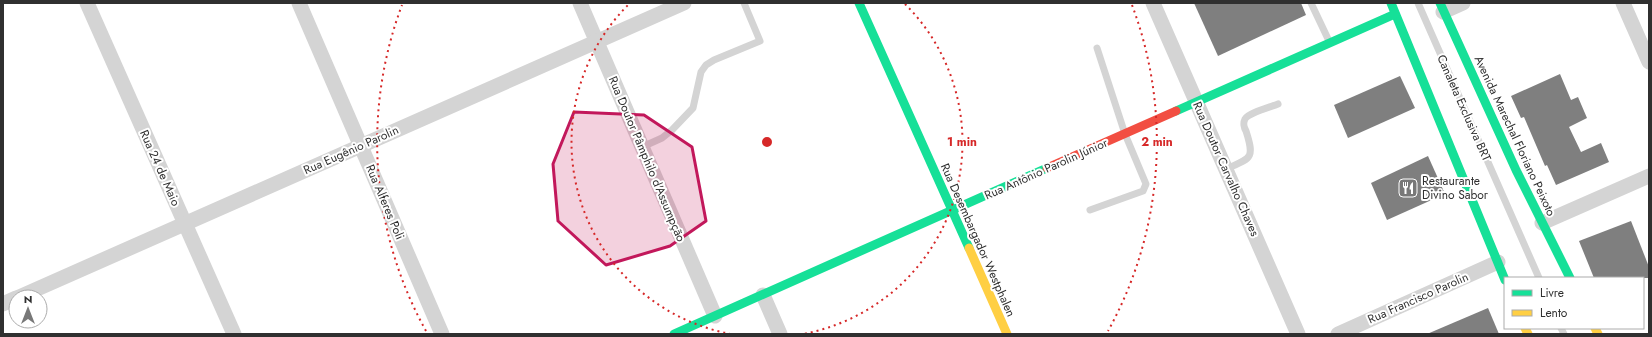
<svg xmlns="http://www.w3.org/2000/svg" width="1652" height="337" viewBox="0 0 1652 337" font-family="Jost,sans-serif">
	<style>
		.building { fill: #7f7f7f }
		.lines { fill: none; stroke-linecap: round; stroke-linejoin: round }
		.lane { stroke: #d4d4d4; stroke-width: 7 }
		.street { stroke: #d4d4d4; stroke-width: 15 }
		.fast { stroke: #16e098; stroke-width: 9 }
		.slow { stroke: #ffcf43; stroke-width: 9 }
		.jam { stroke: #f24e42; stroke-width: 9 }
		.marked { fill: #c2185b; fill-opacity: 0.2; stroke: #c2185b; stroke-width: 3; stroke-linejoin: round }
		.ring { fill: none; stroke: #d62828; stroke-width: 2; stroke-dasharray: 2 4 }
		.labels { text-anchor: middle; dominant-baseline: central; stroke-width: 4; stroke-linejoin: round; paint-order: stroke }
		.street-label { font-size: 12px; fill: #303030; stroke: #fff }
		.poi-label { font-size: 12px; fill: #303030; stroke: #fff; text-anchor: start }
		.centre { fill: #d62828; stroke: #fff; stroke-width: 2 }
		.ring-label { font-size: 12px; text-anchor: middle; font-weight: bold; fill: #d62828; stroke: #fff; stroke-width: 4; stroke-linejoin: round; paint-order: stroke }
	</style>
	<rect width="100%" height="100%" fill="#fff"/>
	<g class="building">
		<polygon points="1194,3 1301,3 1306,15 1218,56"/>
		<polygon points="1560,74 1571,100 1578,97 1587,118 1569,127 1581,152 1601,143 1609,162 1556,185 1547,165 1545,166 1524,117 1521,118 1511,96"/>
		<polygon points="1400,76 1415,108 1348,138 1334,105"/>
		<polygon points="1428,156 1445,194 1387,220 1371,183"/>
		<polygon points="1631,221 1649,267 1649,278 1594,278 1579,241"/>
		<polygon points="1488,308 1499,334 1427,334"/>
	</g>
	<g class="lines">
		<g class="lane">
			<polyline points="1311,3 1329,41"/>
			<polyline points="1418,3 1539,278"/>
			<polyline points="642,147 662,138 672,130 693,108 701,72 706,65 714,60 760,41 744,3"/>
			<path d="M1226,169C1251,158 1255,159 1246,131C1244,128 1243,123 1245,119C1248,113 1271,107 1278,104"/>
			<polyline points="1090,210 1143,191 1146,184 1125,134 1097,48"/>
			<polyline points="1561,328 1564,334"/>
		</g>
		<g class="street">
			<polyline points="87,3 234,334"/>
			<polyline points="299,3 442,334"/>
			<polyline points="580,3 715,316"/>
			<polyline points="1153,3 1298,334"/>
			<polyline points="1623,3 1649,62"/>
			<polyline points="1443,12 1463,3"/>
			<polyline points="1542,223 1649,176"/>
			<polyline points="763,295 780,334"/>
			<polyline points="19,297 684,3"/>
			<polyline points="3,304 16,298"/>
			<polyline points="1338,334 1498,262"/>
		</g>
		<g class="fast">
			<polyline points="859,3 969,248"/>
			<polyline points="1391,3 1505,280"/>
			<polyline points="1440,3 1516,170 1570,278"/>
			<polyline points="1176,111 1395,14"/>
			<polyline points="674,334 1047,168"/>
		</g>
		<g class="slow">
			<polyline points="969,248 1007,334"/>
			<polyline points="1525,328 1528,334"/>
			<polyline points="1595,328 1598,334"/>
		</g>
		<polyline class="jam" points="1047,168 1176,111"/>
	</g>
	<path class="marked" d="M574,112L644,115L692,147L706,221L670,246L606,265L558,221L553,164Z"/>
	<g class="ring">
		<path d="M731 334A195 195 0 0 1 629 4M905 4A195 195 0 0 1 803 334"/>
		<path d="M426 331A390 390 0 0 1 402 5M1132 5A390 390 0 0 1 1108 331"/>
	</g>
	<defs>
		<symbol id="restaurant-square" viewBox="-11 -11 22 22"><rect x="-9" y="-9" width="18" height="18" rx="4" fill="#787878" stroke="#fff"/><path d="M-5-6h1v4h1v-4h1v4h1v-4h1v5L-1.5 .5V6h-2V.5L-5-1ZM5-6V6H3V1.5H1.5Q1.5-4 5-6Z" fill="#fff"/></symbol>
	</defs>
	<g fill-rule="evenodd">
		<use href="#restaurant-square" x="1397" y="177" width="22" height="22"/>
	</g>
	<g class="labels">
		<g class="street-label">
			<text transform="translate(1464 108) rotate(66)">Canaleta Exclusiva BRT</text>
			<text transform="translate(1515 136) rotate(65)">Avenida Marechal Floriano Peixoto</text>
			<text transform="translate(351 150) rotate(-24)">Rua Eugênio Parolin</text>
			<text transform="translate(647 159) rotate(67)">Rua Doutor Pâmphilo d'Assumpção</text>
			<text transform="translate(160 168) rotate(66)">Rua 24 de Maio</text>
			<text transform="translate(1046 169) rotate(-24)">Rua Antônio Parolin Júnior</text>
			<text transform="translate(1226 169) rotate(66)">Rua Doutor Carvalho Chaves</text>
			<text transform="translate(385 202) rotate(67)">Rua Alferes Poli</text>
			<text transform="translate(978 240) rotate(66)">Rua Desembargador Westphalen</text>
			<text transform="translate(1418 298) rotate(-24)">Rua Francisco Parolin</text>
		</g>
		<g class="poi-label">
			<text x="1422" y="181">Restaurante<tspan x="1422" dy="14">Divino Sabor</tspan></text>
		</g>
	</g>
	<circle cx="767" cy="142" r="6" class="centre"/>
	<g class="ring-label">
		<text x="962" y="146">1 min</text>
		<text x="1157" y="146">2 min</text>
	</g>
	<rect width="1652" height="337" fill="none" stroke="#303030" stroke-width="8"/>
	<rect x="1504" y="277" width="140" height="52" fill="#ffffff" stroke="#acacac"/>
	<rect x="1512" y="290" width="20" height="6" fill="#16e098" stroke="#acacac"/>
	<text x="1540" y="297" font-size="12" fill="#303030">Livre</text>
	<rect x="1512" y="310" width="20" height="6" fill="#ffcf43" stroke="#acacac"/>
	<text x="1540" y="317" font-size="12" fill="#303030">Lento</text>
	<g transform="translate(28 309)"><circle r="19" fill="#ffffff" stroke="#acacac"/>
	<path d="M0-3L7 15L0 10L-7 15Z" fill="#787878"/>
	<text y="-6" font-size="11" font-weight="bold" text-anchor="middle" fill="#303030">N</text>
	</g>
</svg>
